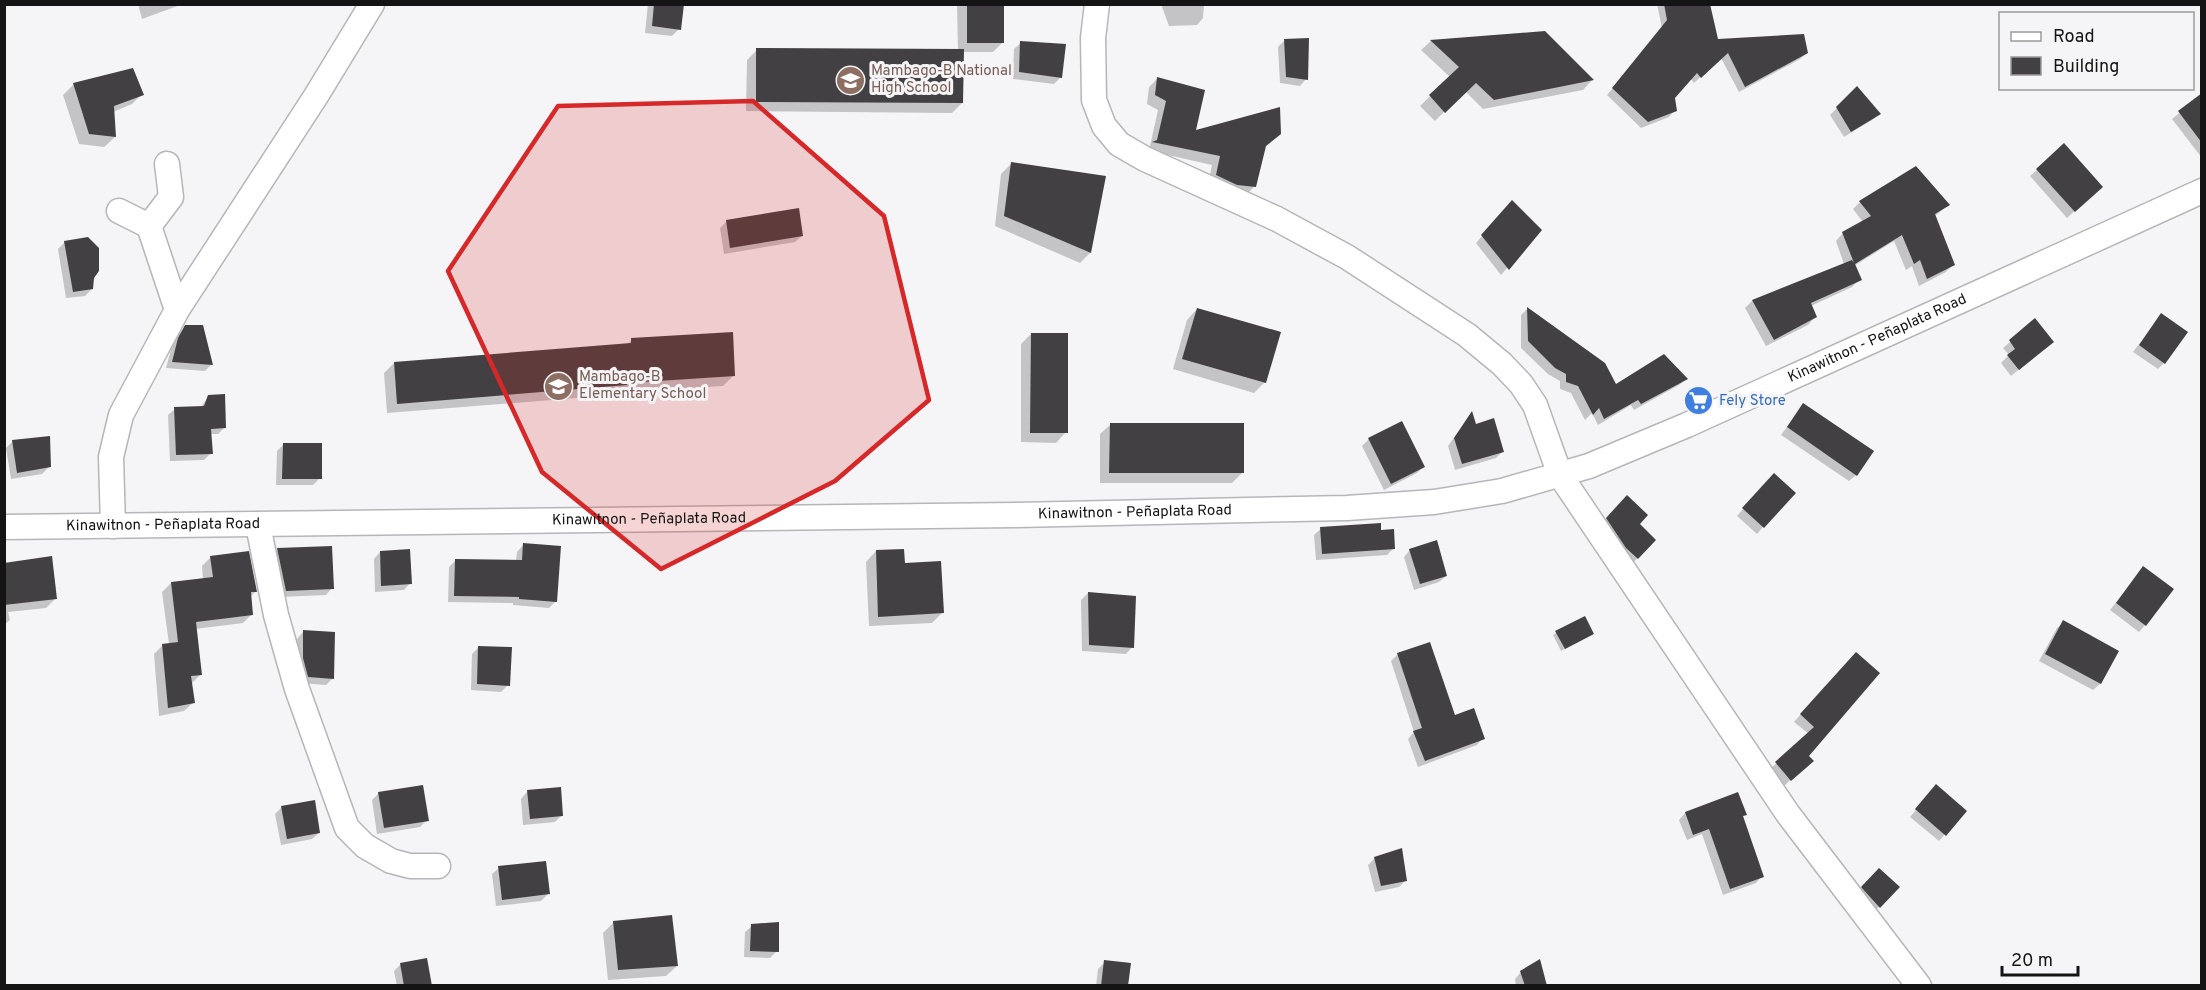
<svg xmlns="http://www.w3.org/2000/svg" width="2206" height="990" viewBox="0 0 2206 990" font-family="Overpass,sans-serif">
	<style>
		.shadow { fill: #0003 }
		.building { fill: #424042 }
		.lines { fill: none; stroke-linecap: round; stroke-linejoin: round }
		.minor-casing { stroke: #b6b6b9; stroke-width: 27 }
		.minor { stroke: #fff; stroke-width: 24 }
		.marked { fill: #d62828; fill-opacity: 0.2; stroke: #d62828; stroke-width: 4.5; stroke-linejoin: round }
		.labels { text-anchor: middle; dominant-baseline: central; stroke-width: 6; stroke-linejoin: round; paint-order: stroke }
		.education-label { font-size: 15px; fill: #785e54; stroke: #f5f5f8; text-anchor: start }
		.street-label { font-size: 15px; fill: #141415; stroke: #f5f5f8 }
		.shop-label { font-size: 15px; fill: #366cbe; stroke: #f5f5f8; text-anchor: start }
	</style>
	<rect width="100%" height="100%" fill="#f5f5f8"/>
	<g class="shadow">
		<polygon points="138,4 183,4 142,19"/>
		<polygon points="542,4 578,4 577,6"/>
		<polygon points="648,4 682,4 679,29 672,36 645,33"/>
		<polygon points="957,4 1003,4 1003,42 993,52 962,52 962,103 952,113 746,111 747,60 757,50 958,51"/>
		<polygon points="1161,4 1204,4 1203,18 1197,25 1169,26"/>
		<polygon points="1657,4 1708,4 1717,41 1807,53 1800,59 1739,92 1721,58 1694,83 1690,78 1673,98 1675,110 1669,117 1641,128 1607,95 1662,28"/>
		<polygon points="1544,32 1592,80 1583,90 1483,109 1465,91 1435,121 1420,106 1450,77 1421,50 1431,41"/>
		<polygon points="1284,41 1306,79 1300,86 1280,83 1278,47"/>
		<polygon points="1021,43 1061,77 1054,84 1013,79 1014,49"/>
		<polygon points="132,70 142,94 132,104 113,112 115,137 104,147 79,144 63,95 73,85"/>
		<polygon points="1157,79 1194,132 1279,134 1264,147 1255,186 1246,195 1208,184 1212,165 1146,150 1150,146 1158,110 1147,104 1149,87"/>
		<polygon points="1857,88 1879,114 1872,120 1844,137 1830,115"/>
		<polygon points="2202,95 2202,158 2172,119"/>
		<polygon points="1011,164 1104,177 1090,253 1080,263 995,226 1001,174"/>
		<polygon points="2037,170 2094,193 2067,218 2030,176"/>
		<polygon points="1860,202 1948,205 1935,216 1953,264 1946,272 1919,286 1912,266 1906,270 1894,241 1854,266 1860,279 1852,287 1811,306 1815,317 1808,325 1766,346 1745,308 1752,301 1844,264 1836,241 1843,233 1863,222 1853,209"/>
		<polygon points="1506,209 1540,230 1501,275 1476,243"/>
		<polygon points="727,221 802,236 795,242 724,254 720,228"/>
		<polygon points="65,242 92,277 92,289 85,296 66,298 58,249"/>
		<polygon points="1197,309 1265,382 1254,393 1173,369 1187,320"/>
		<polygon points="1527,309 1615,386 1686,379 1679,385 1634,410 1631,405 1598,425 1592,413 1585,420 1571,393 1560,389 1560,381 1548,374 1521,348 1521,315"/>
		<polygon points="2162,315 2164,363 2158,369 2133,352"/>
		<polygon points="2035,321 2045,348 2011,376 2001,363 2009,355 2003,348"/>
		<polygon points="186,327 211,365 205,371 166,368 172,346 179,334"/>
		<polygon points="1031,334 1066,432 1056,443 1021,442 1021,344"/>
		<polygon points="632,340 733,376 723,386 618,392 615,395 387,413 384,373 394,363 626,345"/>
		<polygon points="209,396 225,427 218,434 210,434 211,453 204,460 170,461 168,415 175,409 200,408"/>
		<polygon points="1803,405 1856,475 1849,481 1781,435"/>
		<polygon points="1471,414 1475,426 1502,452 1496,458 1455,470 1448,446"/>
		<polygon points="1111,424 1242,473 1232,483 1100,483 1100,434"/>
		<polygon points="1369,439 1423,467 1417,473 1384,490 1362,446"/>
		<polygon points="13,441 49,467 42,474 11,479 6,448"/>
		<polygon points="284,444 320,478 313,485 276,485 277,451"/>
		<polygon points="1768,481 1763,527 1757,534 1737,516"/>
		<polygon points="1627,497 1638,524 1654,540 1631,565 1600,525"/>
		<polygon points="1321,529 1380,531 1393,549 1387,555 1316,560 1314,535"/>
		<polygon points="523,545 556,601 549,608 513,605 513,603 448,602 449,567 455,561 516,561 517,552"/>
		<polygon points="278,550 332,588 326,595 279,597 271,557"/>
		<polygon points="1410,550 1446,576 1439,582 1414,590 1404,557"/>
		<polygon points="876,551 903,564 942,613 932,623 869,626 866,562"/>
		<polygon points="380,552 410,583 404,590 375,592 374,559"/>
		<polygon points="211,557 255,592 250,597 252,614 243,623 195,629 200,675 191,684 194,702 184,711 159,716 154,654 163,645 169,644 162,592 171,583 203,579 202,566"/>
		<polygon points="4,564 55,599 46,608 8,612 10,620 4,625"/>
		<polygon points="2143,568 2145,625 2139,632 2110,610"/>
		<polygon points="1088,593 1132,647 1126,654 1082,651 1081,600"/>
		<polygon points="2064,622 2117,651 2100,684 2093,690 2039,661 2057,628"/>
		<polygon points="303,632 333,678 326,685 302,683 297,665 297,639"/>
		<polygon points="1556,633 1589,636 1561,651 1553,635"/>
		<polygon points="479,647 508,685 501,692 471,690 472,654"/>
		<polygon points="1398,654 1454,717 1483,738 1477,745 1418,767 1408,739 1414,732 1391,661"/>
		<polygon points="1826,685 1805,767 1784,786 1769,770 1809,734 1794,722"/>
		<polygon points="527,792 562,815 555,822 523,825 521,799"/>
		<polygon points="379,793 427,820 420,827 377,834 372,800"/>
		<polygon points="1930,793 1945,834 1939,841 1910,817"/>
		<polygon points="282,807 319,833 312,839 281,845 275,814"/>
		<polygon points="1685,813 1745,814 1742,817 1762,876 1756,883 1723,895 1702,834 1687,840 1679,820"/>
		<polygon points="1375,858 1406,880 1399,887 1375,892 1368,865"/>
		<polygon points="499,868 548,894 541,901 496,906 492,874"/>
		<polygon points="1879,870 1897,887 1873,913 1856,895"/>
		<polygon points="614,922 677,966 666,976 608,980 603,933"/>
		<polygon points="752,926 777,951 770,958 744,957 745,932"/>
		<polygon points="1105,962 1127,986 1096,986 1098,969"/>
		<polygon points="401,964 431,986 397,986 394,971"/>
		<polygon points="1521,972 1546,986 1516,986 1515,979"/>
	</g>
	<g class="building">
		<polygon points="654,4 684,4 681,30 652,26"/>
		<rect x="967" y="4" width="37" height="39"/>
		<polygon points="1664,4 1710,4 1718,39 1804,34 1808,53 1745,87 1728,53 1701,78 1697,73 1675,98 1677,111 1648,122 1612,88 1667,20"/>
		<polygon points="1545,31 1594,80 1494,100 1476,83 1445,113 1429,95 1459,67 1430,40"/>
		<polygon points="1309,38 1308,80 1286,77 1284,39"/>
		<polygon points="1020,41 1066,44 1062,78 1019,72"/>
		<polygon points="756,48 964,49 963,103 756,102"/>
		<polygon points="133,68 144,95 114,106 116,137 89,134 73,83"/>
		<polygon points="1157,77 1205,90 1196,130 1280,107 1281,134 1266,146 1256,187 1237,185 1216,175 1220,156 1152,142 1157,140 1166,101 1155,95"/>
		<polygon points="1857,86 1881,114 1851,132 1836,107"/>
		<polygon points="2202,93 2202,143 2178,111"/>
		<polygon points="2064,143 2103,187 2075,212 2036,169"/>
		<polygon points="1011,162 1106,176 1091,253 1004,216"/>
		<polygon points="1916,166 1950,205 1935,214 1955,265 1927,279 1920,260 1914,264 1902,235 1855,264 1862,280 1811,303 1817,317 1774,340 1752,300 1852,260 1854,263 1842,232 1871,216 1859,201"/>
		<polygon points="1512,200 1542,230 1509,270 1481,235"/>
		<polygon points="799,208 803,236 730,248 726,220"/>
		<polygon points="88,237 99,248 99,271 94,278 93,289 73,292 64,241"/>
		<polygon points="1527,307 1605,363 1616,384 1664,354 1688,379 1641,404 1638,400 1604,419 1599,408 1593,415 1578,386 1566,382 1566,374 1555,368 1528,341"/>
		<polygon points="1197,308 1281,332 1266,383 1182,359"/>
		<polygon points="2161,313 2188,332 2165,364 2139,345"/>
		<polygon points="2035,318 2054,342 2019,370 2007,355 2015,349 2009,340"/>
		<polygon points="185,325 203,325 213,365 172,362 178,338"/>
		<polygon points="733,332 735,376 627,383 627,385 397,404 394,362 631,343 631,338"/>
		<polygon points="1031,333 1068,333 1068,433 1030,433"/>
		<polygon points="225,394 226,428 211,429 213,454 176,455 174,407 204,406 208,395"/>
		<polygon points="1803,403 1874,451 1857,476 1787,427"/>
		<polygon points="1472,411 1476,424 1494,418 1504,452 1462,464 1454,438"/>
		<polygon points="1402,421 1425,467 1391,484 1368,438"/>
		<polygon points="1110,423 1244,423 1244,473 1109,473"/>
		<polygon points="50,436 51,467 17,473 12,440"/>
		<polygon points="283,443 322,443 322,479 282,479"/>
		<polygon points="1774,473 1796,493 1764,528 1742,508"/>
		<polygon points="1627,495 1648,515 1640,524 1656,540 1638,559 1626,548 1606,518"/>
		<polygon points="1381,523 1381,530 1394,529 1395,549 1322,554 1320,527"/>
		<polygon points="1437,540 1447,576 1420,584 1409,549"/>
		<polygon points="523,543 561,546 557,602 519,599 519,597 454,596 455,559 522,560"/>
		<polygon points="332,546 334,589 286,591 277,548"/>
		<polygon points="410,549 412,584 381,586 380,551"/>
		<polygon points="904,549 905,563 941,561 944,613 878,617 876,550"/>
		<polygon points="249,551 257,592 251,592 253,615 196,622 202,675 191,676 195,703 168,708 162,644 178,642 171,582 213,577 210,556"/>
		<polygon points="52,556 57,599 4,605 4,563"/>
		<polygon points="2143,566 2174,589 2146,626 2116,603"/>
		<polygon points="1088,592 1136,596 1134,648 1089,645"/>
		<polygon points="1585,616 1594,634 1565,649 1555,631"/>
		<polygon points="2063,620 2119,651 2101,684 2045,654"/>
		<polygon points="303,630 335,632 334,679 308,677 303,658"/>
		<polygon points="1430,642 1455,715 1474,708 1485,739 1425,761 1413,731 1422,728 1397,653"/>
		<polygon points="478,646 512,647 510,686 477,684"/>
		<polygon points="1856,652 1880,673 1809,756 1814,761 1791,781 1775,762 1814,727 1800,714"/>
		<polygon points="1936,784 1967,811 1946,836 1915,809"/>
		<polygon points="423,785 429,821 384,828 378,792"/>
		<polygon points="561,787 563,816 530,819 527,790"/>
		<polygon points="1738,792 1747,815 1743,816 1764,877 1730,889 1709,829 1693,835 1685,812"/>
		<polygon points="315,800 320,833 287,839 281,806"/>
		<polygon points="1402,848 1407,881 1381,886 1374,857"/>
		<polygon points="546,861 550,894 502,900 498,866"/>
		<polygon points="1879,868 1900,887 1880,908 1861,887"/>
		<polygon points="672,915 678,966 618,970 613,921"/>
		<polygon points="779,922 779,952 750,951 751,924"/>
		<polygon points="427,958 432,986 404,986 400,963"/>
		<polygon points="1540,959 1547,986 1525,986 1520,971"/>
		<polygon points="1104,960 1131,963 1128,986 1101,986"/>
	</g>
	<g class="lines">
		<defs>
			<g id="minor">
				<polyline points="1097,4 1093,38 1094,100 1104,126 1119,144 1145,159 1277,219 1347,257 1467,335 1502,364 1521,384 1535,405 1560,475 1788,814 1919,986"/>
				<polyline points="119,211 149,226 177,310"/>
				<polyline points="149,226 171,197 167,164"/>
				<polyline points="258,525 276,615 297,689 347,828 365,846 391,861 410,866 438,866"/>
				<polyline points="113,526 111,457 121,415 177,310 316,96 372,4"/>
				<path id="s1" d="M4,527L1014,515L1347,508L1434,502L1502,491L1589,466L1687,425L2202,191"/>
			</g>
		</defs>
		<use href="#minor" class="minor-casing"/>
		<use href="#minor" class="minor"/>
	</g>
	<path class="marked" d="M753,101L884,216L929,400L835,481L661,569L542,472L448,271L558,106Z"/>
	<defs>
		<symbol id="school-disc" viewBox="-11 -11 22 22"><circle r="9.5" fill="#8d6e63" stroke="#f5f5f8"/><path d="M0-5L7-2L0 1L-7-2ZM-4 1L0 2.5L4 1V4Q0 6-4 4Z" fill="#fff"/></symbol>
		<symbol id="supermarket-disc" viewBox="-11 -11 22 22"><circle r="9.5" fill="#3f7fe0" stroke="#f5f5f8"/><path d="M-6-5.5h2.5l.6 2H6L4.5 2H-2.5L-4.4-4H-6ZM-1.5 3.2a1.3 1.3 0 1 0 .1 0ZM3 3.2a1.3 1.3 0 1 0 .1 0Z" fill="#fff"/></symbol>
	</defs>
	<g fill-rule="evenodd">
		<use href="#school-disc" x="834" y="64" width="33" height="33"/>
		<use href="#school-disc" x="542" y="370" width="33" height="33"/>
		<use href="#supermarket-disc" x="1682" y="384" width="33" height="33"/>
	</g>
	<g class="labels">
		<g class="education-label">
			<text x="871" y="71">Mambago-B National<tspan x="871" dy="17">High School</tspan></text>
			<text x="579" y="377">Mambago-B<tspan x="579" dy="17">Elementary School</tspan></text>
		</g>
		<g class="street-label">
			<text stroke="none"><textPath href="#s1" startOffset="1905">Kinawitnon - Peñaplata Road</textPath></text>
			<text stroke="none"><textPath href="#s1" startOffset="1131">Kinawitnon - Peñaplata Road</textPath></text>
			<text stroke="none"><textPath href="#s1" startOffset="645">Kinawitnon - Peñaplata Road</textPath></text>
			<text stroke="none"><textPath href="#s1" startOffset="159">Kinawitnon - Peñaplata Road</textPath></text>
		</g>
		<g class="shop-label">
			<text x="1719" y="401">Fely Store</text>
		</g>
	</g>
	<rect width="2206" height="990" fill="none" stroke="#141415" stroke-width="12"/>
	<rect x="1999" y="12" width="195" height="78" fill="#f5f5f8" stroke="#9b9b9d" stroke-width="1.5"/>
	<rect x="2011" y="32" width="30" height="9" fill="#ffffff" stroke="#9b9b9d" stroke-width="1.5"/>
	<text x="2053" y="42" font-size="18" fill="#141415">Road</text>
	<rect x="2011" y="57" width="30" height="18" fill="#424042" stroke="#9b9b9d" stroke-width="1.5"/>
	<text x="2053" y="72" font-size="18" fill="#141415">Building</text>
	<path d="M2002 966v9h76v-9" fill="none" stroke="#141415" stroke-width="3"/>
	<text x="2011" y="966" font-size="18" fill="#141415" stroke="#f5f5f8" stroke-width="4.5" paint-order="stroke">20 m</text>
</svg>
